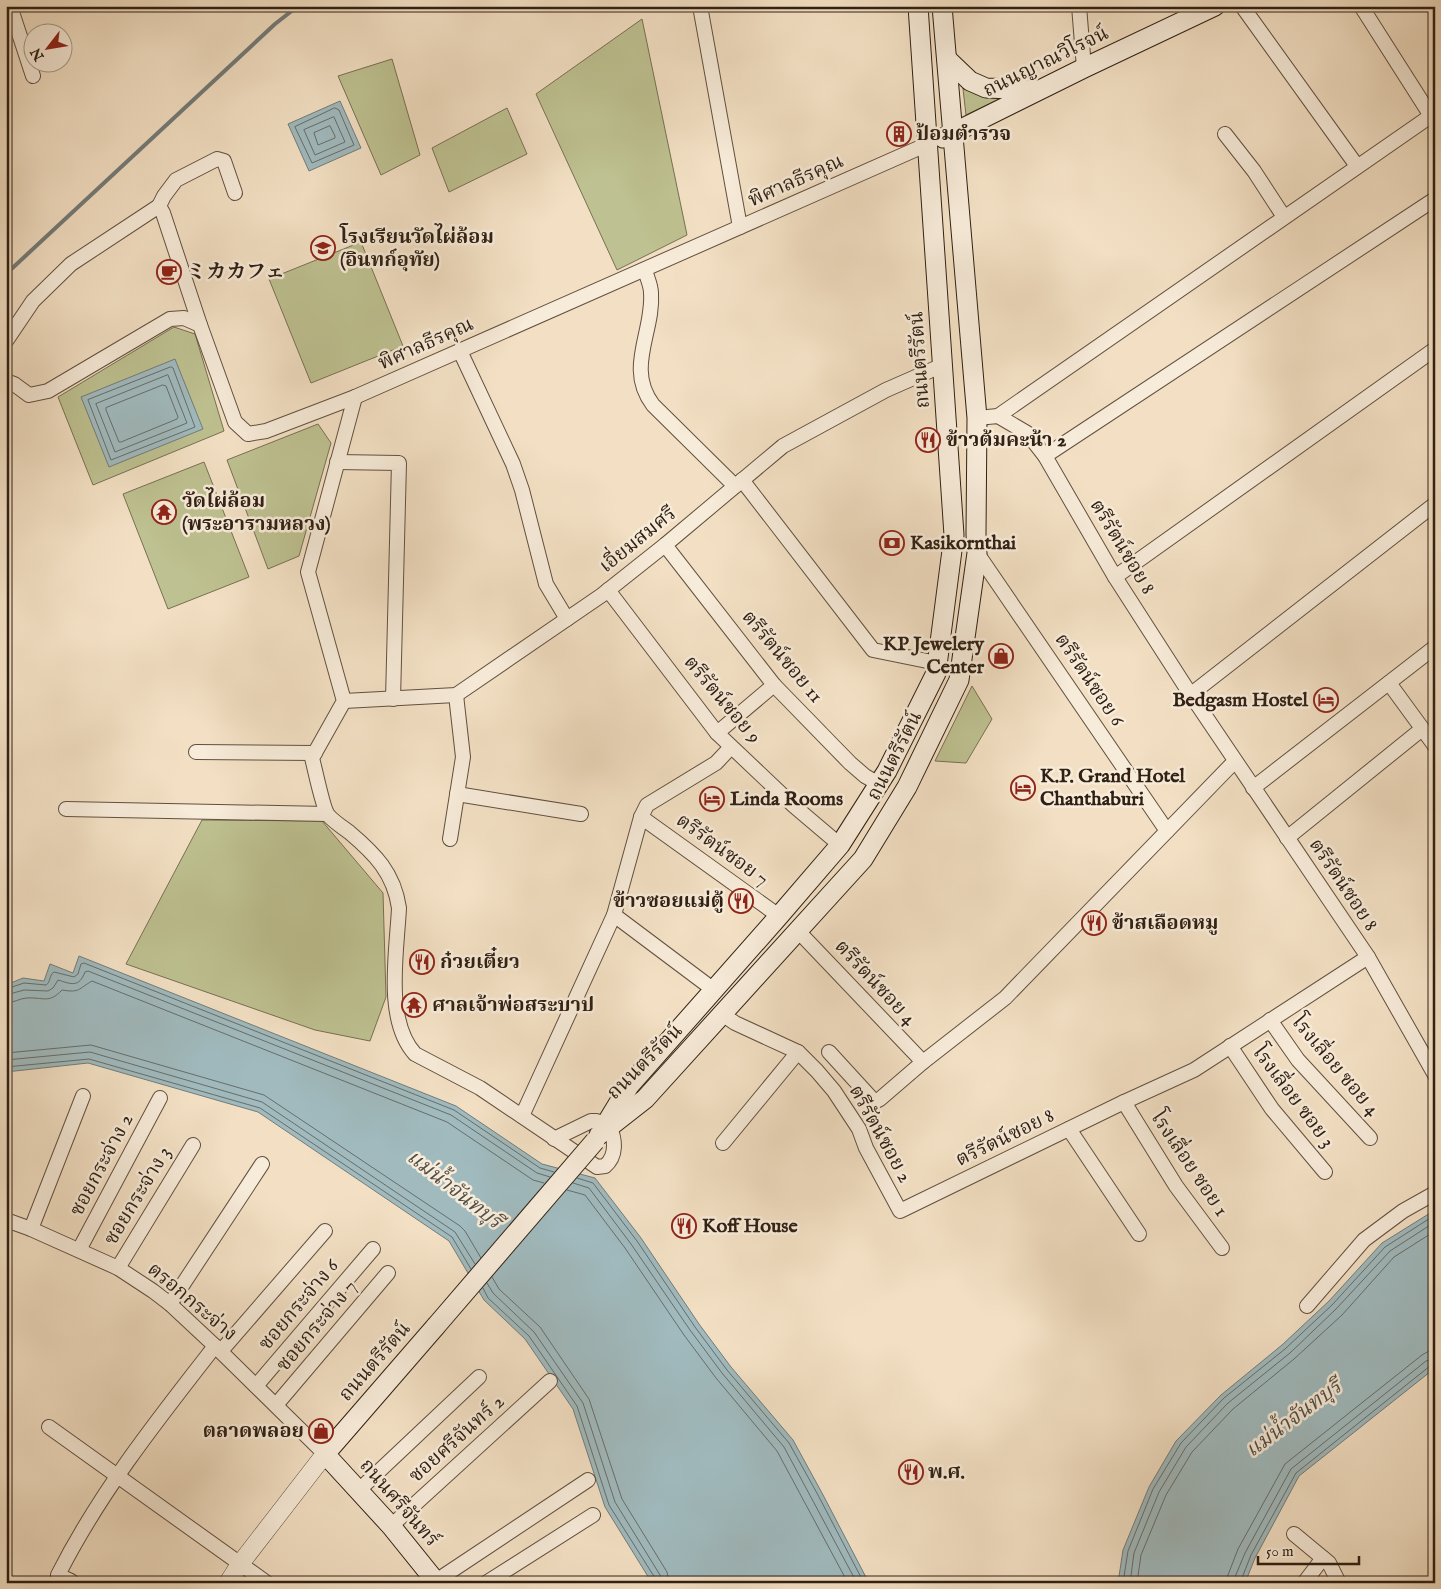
<svg xmlns="http://www.w3.org/2000/svg" width="1441" height="1589" viewBox="0 0 1441 1589" font-family="'IM FELL English','Noto Serif JP','Noto Serif Thai',serif">
	<style>
		.green { fill: #bec191; stroke: #777052 }
		.water { fill: #a0babe; stroke: #737c7a }
		.lines { fill: none; stroke-linecap: round; stroke-linejoin: round }
		.shore { stroke: #686d69; stroke-width: 1 }
		.stream { stroke: #737c7a; stroke-width: 4 }
		.minor-casing { stroke: #615040; stroke-width: 16 }
		.tertiary-casing { stroke: #615040; stroke-width: 19 }
		.secondary-casing { stroke: #302014; stroke-width: 21 }
		.minor { stroke: #f7ebd9; stroke-width: 14 }
		.tertiary { stroke: #f7ebd9; stroke-width: 18 }
		.secondary { stroke: #f7ebd9; stroke-width: 19 }
		.secondary-bridge-casing { stroke: #302014; stroke-width: 21; stroke-linecap: butt }
		.secondary-bridge { stroke: #f7ebd9; stroke-width: 19 }
		.labels { text-anchor: middle; dominant-baseline: central; stroke-width: 5; stroke-linejoin: round; paint-order: stroke }
		.street-label { font-size: 20px; fill: #302014; stroke: #f7ebd9 }
		.poi-label { font-size: 20px; font-weight: bold; fill: #302014; stroke: #f7ebd9; text-anchor: start }
		.water-label { font-size: 21px; font-style: italic; fill: #524e47; stroke: #f7ebd9 }
	</style>
	<rect width="100%" height="100%" fill="#f3e0c4"/>
	<filter id="stains"><feTurbulence type="fractalNoise" baseFrequency=".004" numOctaves="4"/><feColorMatrix values="0 0 0 0 .2 0 0 0 0 .09 0 0 0 0 .02 0 0 0 .5 -.17"/></filter>
	<radialGradient id="worn" r=".72"><stop offset=".6" stop-color="#630" stop-opacity="0"/><stop offset="1" stop-color="#630" stop-opacity=".3"/></radialGradient>
	<g class="green">
		<polygon points="642,19 687,235 617,270 536,94"/>
		<polygon points="392,59 420,155 381,175 338,76"/>
		<polygon points="962,80 1008,95 966,115"/>
		<polygon points="507,108 527,154 449,192 432,148"/>
		<polygon points="361,242 403,346 311,383 269,279"/>
		<polygon points="174,327 195,334 224,431 93,485 58,397"/>
		<polygon points="318,424 331,443 299,556 268,569 227,460"/>
		<polygon points="204,462 249,577 168,609 123,494"/>
		<polygon points="972,686 992,719 966,763 935,761"/>
		<polygon points="202,820 322,821 383,893 386,997 370,1041 315,1030 126,964"/>
	</g>
	<g class="water">
		<polygon points="340,101 361,148 309,171 288,124"/>
		<polygon points="175,359 203,429 109,467 81,397"/>
		<polygon points="79,956 456,1106 542,1164 595,1178 641,1238 699,1324 731,1367 793,1440 822,1493 869,1583 652,1583 605,1507 573,1409 525,1339 484,1300 449,1241 258,1112 88,1063 6,1072 6,985 23,978 44,981 50,964 73,973"/>
		<polygon points="1435,1210 1435,1368 1299,1476 1255,1558 1245,1583 1118,1583 1123,1550 1149,1487 1176,1441 1221,1395 1282,1345 1329,1301 1382,1243"/>
	</g>
	<g class="lines">
		<g class="shore">
			<polygon points="335,108 339,110 354,145 312,163 295,127"/>
			<polygon points="334,117 345,142 315,155 304,130"/>
			<polygon points="330,126 335,136 335,138 318,145 314,133"/>
			<polygon points="171,367 173,368 195,427 111,460 88,400"/>
			<polygon points="168,375 187,423 115,452 96,404"/>
			<polygon points="163,385 166,386 178,417 177,419 121,442 119,442 106,410 106,408"/>
			<path d="M6,989L24,983L46,985C51,982 49,975 54,972L74,977L78,974L81,964L84,963L454,1110L540,1168L554,1172"/>
			<path d="M6,995L24,990L48,991L53,988L58,980C71,984 79,988 85,972L88,971L451,1115L537,1173L550,1177"/>
			<path d="M6,1003C14,1003 20,998 27,998C43,997 49,1004 62,990C80,993 78,989 92,981L447,1122L533,1180L544,1183"/>
			<polyline points="6,1053 91,1045 264,1095 460,1226 465,1231 481,1258"/>
			<polyline points="6,1060 90,1052 262,1102 455,1232 475,1264"/>
			<polyline points="6,1067 89,1059 260,1108 452,1237 471,1269"/>
			<polyline points="577,1178 593,1183 637,1241 695,1327 727,1370 789,1443 818,1495 864,1583"/>
			<polyline points="573,1183 589,1188 631,1244 690,1330 722,1373 784,1447 857,1583"/>
			<polyline points="567,1190 585,1195 625,1248 684,1335 716,1378 777,1451 848,1583"/>
			<polyline points="492,1277 499,1289 540,1327 589,1399 622,1499 667,1572 669,1583"/>
			<polyline points="487,1283 493,1293 534,1332 583,1403 615,1502 660,1575 662,1583"/>
			<polyline points="483,1288 488,1298 529,1336 577,1406 609,1505 655,1578 656,1583"/>
			<polyline points="1123,1583 1128,1551 1153,1489 1181,1443 1224,1398 1285,1349 1332,1305 1385,1247 1435,1215"/>
			<polyline points="1130,1583 1134,1553 1159,1492 1186,1447 1228,1403 1290,1353 1336,1309 1390,1251 1435,1222"/>
			<polyline points="1137,1583 1141,1555 1166,1495 1192,1452 1233,1409 1294,1359 1342,1315 1394,1257 1435,1231"/>
			<polyline points="1226,1583 1228,1575 1238,1549 1285,1464 1422,1355 1429,1351 1435,1351"/>
			<polyline points="1234,1583 1235,1577 1245,1553 1291,1469 1426,1361 1435,1358"/>
			<polyline points="1240,1583 1251,1555 1296,1473 1430,1366 1435,1365"/>
		</g>
		<polyline class="stream" points="6,274 275,24 298,6"/>
		<defs>
			<g id="minor">
				<polyline points="10,6 33,76"/>
				<polyline points="700,6 740,227"/>
				<polyline points="1079,6 1084,68"/>
				<polyline points="1242,6 1357,166"/>
				<polyline points="1361,6 1431,116"/>
				<polyline points="1225,134 1254,171 1284,217"/>
				<polyline points="159,206 164,196 176,180 217,159 224,161 235,193"/>
				<path d="M645,270C647,278 651,285 651,293C654,332 625,368 653,405L735,486"/>
				<polyline points="6,341 33,301 71,264 159,206 163,213 200,325"/>
				<polyline points="460,351 513,464 522,490 546,584 567,619"/>
				<polyline points="6,381 14,384 29,395 48,391 170,319 184,318 200,325 235,422 248,434 266,431 355,397 928,144"/>
				<path d="M355,397L308,572L344,701L312,758C315,769 323,809 328,815C333,821 342,827 349,832C375,854 394,873 399,908C397,951 384,1020 415,1054L480,1088L597,1167L605,1166C617,1156 615,1140 610,1127"/>
				<polyline points="998,416 1435,113"/>
				<polyline points="1045,456 1435,199"/>
				<polyline points="337,462 399,463 393,699"/>
				<polyline points="742,480 873,650 937,663"/>
				<polyline points="665,545 774,685 850,763 865,776 879,784"/>
				<polyline points="977,553 1167,831"/>
				<polyline points="1115,577 1435,349"/>
				<polyline points="608,590 717,733 794,806 840,845"/>
				<polyline points="1389,683 1435,746"/>
				<polyline points="1190,695 1435,504"/>
				<polyline points="344,701 456,695 602,595 665,545 783,446 886,390 943,365"/>
				<polyline points="717,733 774,685"/>
				<polyline points="196,752 315,753"/>
				<polyline points="1253,788 1435,647"/>
				<polyline points="457,794 581,814"/>
				<polyline points="66,809 327,814"/>
				<polyline points="641,817 779,916"/>
				<polyline points="1287,838 1422,729"/>
				<polyline points="450,839 463,757 456,695"/>
				<polyline points="614,915 714,990"/>
				<polyline points="798,931 923,1062"/>
				<polyline points="1368,957 1435,1075"/>
				<polyline points="722,1014 735,1023 798,1052 817,1071 834,1091 859,1129 866,1148 900,1211 1124,1102 1194,1070 1368,957 1187,689 1115,577 1045,456 1027,433 998,416 977,418"/>
				<polyline points="1270,1020 1298,1060 1370,1138"/>
				<polyline points="1230,1046 1272,1109 1325,1172"/>
				<polyline points="829,1052 872,1099 876,1101 880,1099 923,1062 1005,998 1235,761"/>
				<polyline points="1124,1102 1176,1186 1222,1248"/>
				<polyline points="522,1116 614,915 641,817 647,805 716,763 731,747"/>
				<polyline points="1069,1129 1139,1234"/>
				<polyline points="554,1139 591,1121 596,1121 606,1124"/>
				<polyline points="723,1143 798,1052"/>
				<polyline points="6,1220 31,1229 118,1268 153,1291 170,1304 215,1346 325,1454"/>
				<polyline points="31,1229 83,1096"/>
				<polyline points="79,1250 160,1098"/>
				<polyline points="118,1268 193,1145"/>
				<polyline points="170,1304 262,1164"/>
				<polyline points="1307,1306 1364,1240 1403,1211 1435,1193"/>
				<polyline points="221,1351 325,1231"/>
				<polyline points="256,1386 373,1249"/>
				<polyline points="276,1405 388,1273"/>
				<polyline points="49,1427 267,1583"/>
				<polyline points="359,1490 479,1377"/>
				<polyline points="391,1526 550,1381"/>
				<polyline points="1294,1534 1329,1563 1339,1583"/>
				<polyline points="436,1581 588,1480"/>
				<path d="M70,1583L71,1581L58,1575C100,1492 158,1419 215,1346"/>
				<polyline points="486,1583 593,1515"/>
				<polyline points="1304,1583 1323,1558"/>
			</g>
			<polyline id="tertiary" points="228,1583 240,1564 325,1454"/>
			<g id="secondary">
				<polyline points="947,59 970,81 986,88 1037,90"/>
				<polyline points="943,138 1084,68 1215,6"/>
				<polyline points="606,1124 629,1086 779,916 840,845 887,771 936,673 954,535 918,6"/>
				<polyline points="599,1135 645,1099 863,859 907,787 959,680 977,553 976,534 977,418 942,6"/>
				<polyline points="436,1326 325,1454 391,1526 437,1583"/>
			</g>
		</defs>
		<use href="#minor" class="minor-casing"/>
		<use href="#tertiary" class="tertiary-casing"/>
		<use href="#secondary" class="secondary-casing"/>
		<use href="#minor" class="minor"/>
		<use href="#tertiary" class="tertiary"/>
		<use href="#secondary" class="secondary"/>
		<defs>
			<polyline id="secondary-bridge" points="436,1326 595,1141"/>
		</defs>
		<use href="#secondary-bridge" class="secondary-bridge-casing"/>
		<use href="#secondary-bridge" class="secondary-bridge"/>
	</g>
	<defs>
		<symbol id="building-ring" viewBox="-11 -11 22 22"><circle r="9.5" fill="#f7ebd9" stroke="#8f2418" stroke-width="1.5"/><path d="M-4-6H4V6H1V3H-1V6H-4ZM-2.5-4.3h1.7v1.8h-1.7ZM.8-4.3h1.7v1.8H.8ZM-2.5-1h1.7V.8h-1.7ZM.8-1h1.7V.8H.8Z" fill="#8f2418"/></symbol>
		<symbol id="school-ring" viewBox="-11 -11 22 22"><circle r="9.5" fill="#f7ebd9" stroke="#8f2418" stroke-width="1.5"/><path d="M0-5L7-2L0 1L-7-2ZM-4 1L0 2.5L4 1V4Q0 6-4 4Z" fill="#8f2418"/></symbol>
		<symbol id="cafe-ring" viewBox="-11 -11 22 22"><circle r="9.5" fill="#f7ebd9" stroke="#8f2418" stroke-width="1.5"/><path d="M-5.5-4.5H6V0H3Q3 3.5 0 3.5H-2.5Q-5.5 3.5-5.5 0ZM3-3.2v2h1.7v-2ZM-6 4.5H4V6H-6Z" fill="#8f2418"/></symbol>
		<symbol id="restaurant-ring" viewBox="-11 -11 22 22"><circle r="9.5" fill="#f7ebd9" stroke="#8f2418" stroke-width="1.5"/><path d="M-5-6h1v4h1v-4h1v4h1v-4h1v5L-1.5 .5V6h-2V.5L-5-1ZM5-6V6H3V1.5H1.5Q1.5-4 5-6Z" fill="#8f2418"/></symbol>
		<symbol id="temple-ring" viewBox="-11 -11 22 22"><circle r="9.5" fill="#f7ebd9" stroke="#8f2418" stroke-width="1.5"/><path d="M0-6L5-2H3V0L6.5 2.5H4V6H1.5V3h-3V6H-4V2.5H-6.5L-3 0V-2H-5Z" fill="#8f2418"/></symbol>
		<symbol id="bank-ring" viewBox="-11 -11 22 22"><circle r="9.5" fill="#f7ebd9" stroke="#8f2418" stroke-width="1.5"/><path d="M-6-4H6V4H-6ZM0-2.3a2.3 2.3 0 1 0 0 4.6a2.3 2.3 0 1 0 0-4.6Z" fill="#8f2418"/></symbol>
		<symbol id="shop-ring" viewBox="-11 -11 22 22"><circle r="9.5" fill="#f7ebd9" stroke="#8f2418" stroke-width="1.5"/><path d="M-5-2.5h2.3a2.7 3.5 0 0 1 5.4 0H5L5.5 6h-11ZM-1.5-2.5h3a1.5 2.3 0 0 0-3 0Z" fill="#8f2418"/></symbol>
		<symbol id="hotel-ring" viewBox="-11 -11 22 22"><circle r="9.5" fill="#f7ebd9" stroke="#8f2418" stroke-width="1.5"/><path d="M-6-4.5h1.5V1H6V5H4.5V3h-9V5H-6ZM-4 0a1.8 1.8 0 1 1 3.6 0ZM.5 0V-2.5h3Q6-2.5 6 0Z" fill="#8f2418"/></symbol>
	</defs>
	<g fill-rule="evenodd">
		<use href="#building-ring" x="885" y="120" width="28" height="28"/>
		<use href="#school-ring" x="309" y="234" width="28" height="28"/>
		<use href="#cafe-ring" x="155" y="258" width="28" height="28"/>
		<use href="#restaurant-ring" x="914" y="426" width="28" height="28"/>
		<use href="#temple-ring" x="150" y="498" width="28" height="28"/>
		<use href="#bank-ring" x="878" y="529" width="28" height="28"/>
		<use href="#shop-ring" x="987" y="642" width="28" height="28"/>
		<use href="#hotel-ring" x="1312" y="686" width="28" height="28"/>
		<use href="#hotel-ring" x="1009" y="774" width="28" height="28"/>
		<use href="#hotel-ring" x="698" y="785" width="28" height="28"/>
		<use href="#restaurant-ring" x="727" y="887" width="28" height="28"/>
		<use href="#restaurant-ring" x="1080" y="909" width="28" height="28"/>
		<use href="#restaurant-ring" x="408" y="948" width="28" height="28"/>
		<use href="#temple-ring" x="400" y="991" width="28" height="28"/>
		<use href="#restaurant-ring" x="670" y="1212" width="28" height="28"/>
		<use href="#shop-ring" x="307" y="1417" width="28" height="28"/>
		<use href="#restaurant-ring" x="897" y="1458" width="28" height="28"/>
	</g>
	<g class="labels">
		<g class="street-label">
			<text transform="translate(1046 62) rotate(-26)">ถนนญาณวิโรจน์</text>
			<text transform="translate(796 181) rotate(-24)">พิศาลธีรคุณ</text>
			<text transform="translate(426 344) rotate(-24)">พิศาลธีรคุณ</text>
			<text transform="translate(920 360) rotate(-94)">ถนนตรีรัตน์</text>
			<text transform="translate(638 540) rotate(-39)">เอี่ยมสมศรี</text>
			<text transform="translate(1122 547) rotate(59)">ตรีรัตน์ซอย 8</text>
			<text transform="translate(782 657) rotate(50)">ตรีรัตน์ซอย 11</text>
			<text transform="translate(1089 680) rotate(56)">ตรีรัตน์ซอย 6</text>
			<text transform="translate(722 700) rotate(50)">ตรีรัตน์ซอย 9</text>
			<text transform="translate(895 756) rotate(-63)">ถนนตรีรัตน์</text>
			<text transform="translate(722 850) rotate(36)">ตรีรัตน์ซอย 7</text>
			<text transform="translate(1343 885) rotate(56)">ตรีรัตน์ซอย 8</text>
			<text transform="translate(875 983) rotate(47)">ตรีรัตน์ซอย 4</text>
			<text transform="translate(645 1062) rotate(-45)">ถนนตรีรัตน์</text>
			<text transform="translate(1335 1066) rotate(50)">โรงเลื่อย ซอย 4</text>
			<text transform="translate(1293 1097) rotate(53)">โรงเลื่อย ซอย 3</text>
			<text transform="translate(880 1134) rotate(61)">ตรีรัตน์ซอย 2</text>
			<text transform="translate(1005 1138) rotate(-26)">ตรีรัตน์ซอย 8</text>
			<text transform="translate(1189 1164) rotate(56)">โรงเลื่อย ซอย 1</text>
			<text transform="translate(102 1165) rotate(-62)">ซอยกระจ่าง 2</text>
			<text transform="translate(138 1196) rotate(-59)">ซอยกระจ่าง 3</text>
			<text transform="translate(192 1302) rotate(40)">ตรอกกระจ่าง</text>
			<text transform="translate(299 1305) rotate(-50)">ซอยกระจ่าง 6</text>
			<text transform="translate(317 1326) rotate(-50)">ซอยกระจ่าง 7</text>
			<text transform="translate(375 1362) rotate(-49)">ถนนตรีรัตน์</text>
			<text transform="translate(457 1439) rotate(-42)">ซอยศรีจันทร์ 2</text>
			<text transform="translate(399 1503) rotate(49)">ถนนศรีจันทร์</text>
		</g>
		<g class="poi-label">
			<text x="916" y="134">ป้อมตำรวจ</text>
			<text x="340" y="237">โรงเรียนวัดไผ่ล้อม<tspan x="340" dy="23">(อินทก์อุทัย)</tspan></text>
			<text x="186" y="272">ミカカフェ</text>
			<text x="946" y="440">ข้าวต้มคะน้า 2</text>
			<text x="182" y="501">วัดไผ่ล้อม<tspan x="182" dy="23">(พระอารามหลวง)</tspan></text>
			<text x="910" y="543">Kasikornthai</text>
			<text x="984" y="644" text-anchor="end">KP Jewelery<tspan x="984" dy="23">Center</tspan></text>
			<text x="1308" y="700" text-anchor="end">Bedgasm Hostel</text>
			<text x="1040" y="776">K.P. Grand Hotel<tspan x="1040" dy="23">Chanthaburi</tspan></text>
			<text x="730" y="799">Linda Rooms</text>
			<text x="724" y="901" text-anchor="end">ข้าวซอยแม่ตู้</text>
			<text x="1112" y="923">ข้าสเลือดหมู</text>
			<text x="440" y="962">ก๋วยเตี๋ยว</text>
			<text x="432" y="1005">ศาลเจ้าพ่อสระบาป</text>
			<text x="702" y="1226">Koff House</text>
			<text x="304" y="1431" text-anchor="end">ตลาดพลอย</text>
			<text x="928" y="1472">พ.ศ.</text>
		</g>
		<g class="water-label">
			<text transform="translate(454 1190) rotate(38)">แม่น้ำจันทบุรี</text>
			<text transform="translate(1294 1419) rotate(-37)">แม่น้ำจันทบุรี</text>
		</g>
	</g>
	<rect width="1441" height="1589" fill="none" stroke="#f3e0c4" stroke-width="25"/>
	<rect x="8" y="8" width="1426" height="1574" fill="none" stroke="#302014" stroke-width="2.5"/>
	<rect x="12" y="12" width="1416" height="1564" fill="none" stroke="#302014"/>
	<g transform="translate(48 48) rotate(239)"><circle r="24" fill="#f7ebd9" stroke="#a79a8a"/>
	<path d="M0-4L9 19L0 12L-9 19Z" fill="#8f2418"/>
	<text y="-8" font-size="14" font-weight="bold" text-anchor="middle" fill="#302014">N</text>
	</g>
	<path d="M1258 1556v8h101v-8" fill="none" stroke="#302014" stroke-width="2.5"/>
	<text x="1266" y="1556" font-size="15" fill="#302014" stroke="#f7ebd9" stroke-width="4" paint-order="stroke">50 m</text>
	<rect width="100%" height="100%" filter="url(#stains)"/>
	<rect width="100%" height="100%" fill="url(#worn)"/>
</svg>
